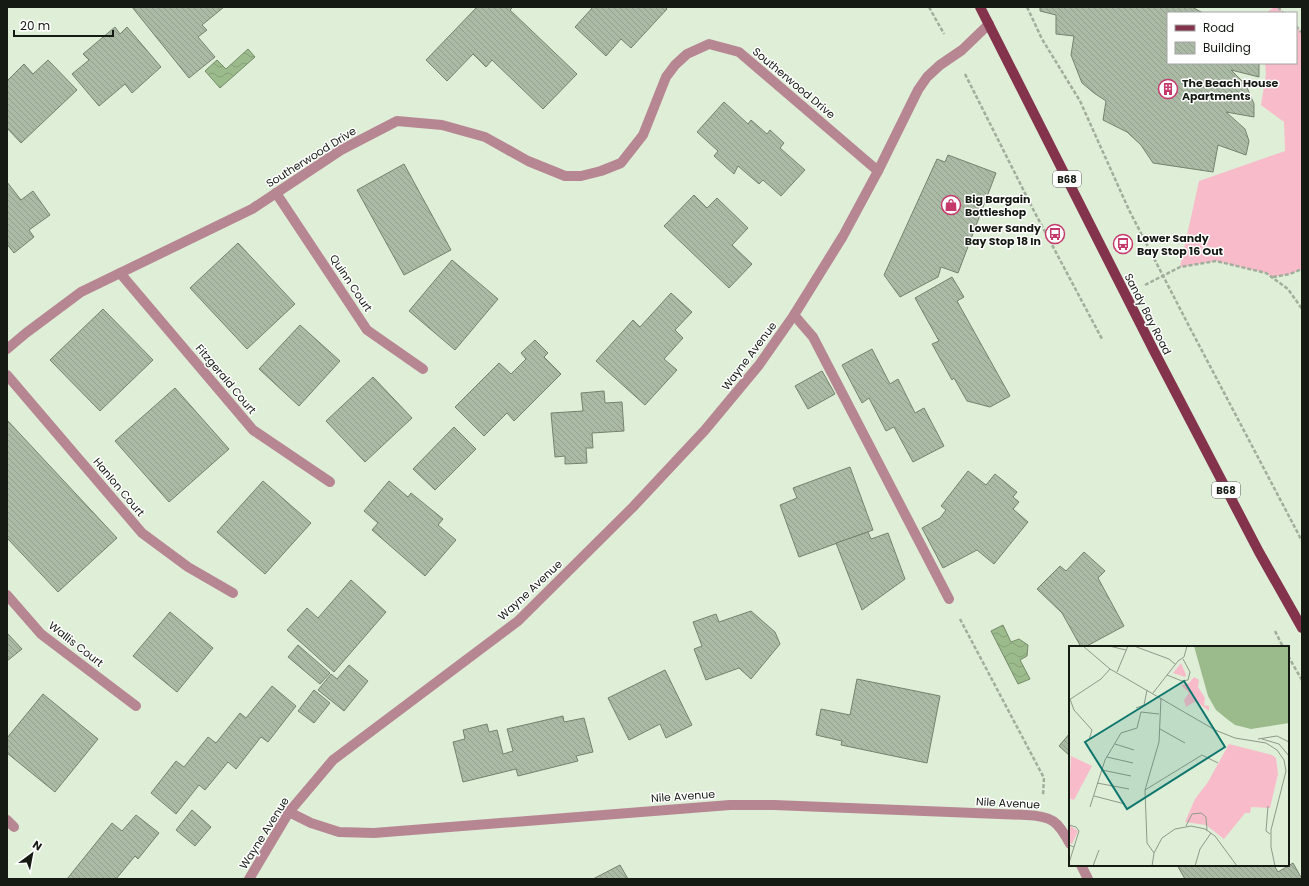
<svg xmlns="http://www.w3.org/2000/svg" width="1309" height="886" viewBox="0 0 1309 886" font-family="Poppins,sans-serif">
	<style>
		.grass { fill: #f8bbca }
		.water { fill: url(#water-waves); stroke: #748b68 }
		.building { fill: url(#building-back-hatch); stroke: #75836e }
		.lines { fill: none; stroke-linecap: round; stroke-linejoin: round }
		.path { stroke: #a2ae9c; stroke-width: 2.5; stroke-dasharray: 4 2; stroke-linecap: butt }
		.minor { stroke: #b68792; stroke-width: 10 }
		.major { stroke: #84334d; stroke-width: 10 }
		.labels { text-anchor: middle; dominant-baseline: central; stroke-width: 3; stroke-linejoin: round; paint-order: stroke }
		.shield { fill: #fff; stroke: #5b5f5a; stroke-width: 1 }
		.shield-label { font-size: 10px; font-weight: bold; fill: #151b13 }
		.street-label { font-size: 11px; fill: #151b13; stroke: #fff }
		.poi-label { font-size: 11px; font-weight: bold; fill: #151b13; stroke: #fff; text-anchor: start }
		.inset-road { fill: none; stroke: #8e9a89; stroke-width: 1 }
		.view { fill: #0f766e; fill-opacity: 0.15; stroke: #0f766e; stroke-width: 2 }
		.inset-edge { fill: none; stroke: #151b13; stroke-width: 2 }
	</style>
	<defs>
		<pattern id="water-waves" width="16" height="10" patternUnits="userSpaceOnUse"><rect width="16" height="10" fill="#9cbb8c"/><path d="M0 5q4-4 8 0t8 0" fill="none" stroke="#86a078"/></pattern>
		<pattern id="building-back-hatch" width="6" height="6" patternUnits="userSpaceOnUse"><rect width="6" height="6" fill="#abbaa4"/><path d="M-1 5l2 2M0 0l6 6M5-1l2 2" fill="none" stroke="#929f8c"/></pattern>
	</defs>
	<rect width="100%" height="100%" fill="#dfeed7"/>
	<g class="grass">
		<polygon points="1274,7 1278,7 1283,13 1266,13"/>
		<polygon points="1296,26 1302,33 1302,269 1290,274 1272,277 1266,273 1216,261 1180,267 1199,181 1285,151 1284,122 1261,105 1266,74 1265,63 1296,63"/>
	</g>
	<g class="water">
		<polygon points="248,49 255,57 220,88 205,71 217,60 226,69"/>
		<polygon points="1003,625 1011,642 1019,639 1028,645 1027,656 1020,660 1030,679 1018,684 991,631"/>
	</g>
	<g class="building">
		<polygon points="132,7 224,7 202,25 207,30 198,37 215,57 189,78"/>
		<polygon points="477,7 513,7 510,10 577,74 543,109 492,60 486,67 473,54 447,81 426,60"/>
		<polygon points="593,7 665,7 667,9 631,48 621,39 606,56 575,27"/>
		<polygon points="1040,7 1192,7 1203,13 1168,13 1168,63 1259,63 1259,77 1231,70 1246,85 1254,104 1254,117 1226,112 1245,129 1249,141 1246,155 1218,145 1213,172 1153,163 1141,145 1127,132 1103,120 1106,101 1094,93 1082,83 1071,55 1074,36 1056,34 1056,15 1040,11"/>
		<polygon points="115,27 120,34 127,27 161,67 132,93 125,84 99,106 72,74 89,60 83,54"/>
		<polygon points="48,60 77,90 21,143 7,128 7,81 24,64 33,74"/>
		<polygon points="724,102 748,124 751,120 767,134 770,130 784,143 780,148 805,170 781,196 763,180 759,184 738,166 734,174 714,156 718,151 697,132"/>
		<polygon points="948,155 996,173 958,273 941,267 938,277 900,297 884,275 937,159 945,162"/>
		<polygon points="404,164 451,250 404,275 357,190"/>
		<polygon points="7,182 21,200 33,191 50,215 29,230 34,237 14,253 7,244"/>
		<polygon points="694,195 707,208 717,198 748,228 732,245 752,264 729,288 664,226"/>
		<polygon points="238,243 295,304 247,349 190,288"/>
		<polygon points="452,260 498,299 455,350 409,311"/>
		<polygon points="952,277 964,297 957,301 1010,396 990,407 967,401 954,378 952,380 932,344 939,341 915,298"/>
		<polygon points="671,293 692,312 675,330 683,338 664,359 677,370 645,405 596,361 633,320 640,327"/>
		<polygon points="103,309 153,360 100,411 50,360"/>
		<polygon points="300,325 340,361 299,406 259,369"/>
		<polygon points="535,340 548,353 544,357 561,374 514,421 507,413 484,436 455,407 499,363 511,374 526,359 521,353"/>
		<polygon points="872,349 890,384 898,379 915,413 924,408 944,446 913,462 894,427 886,431 869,398 862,403 842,365"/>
		<polygon points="822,371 835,394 808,409 795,386"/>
		<polygon points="373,377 412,418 365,462 326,421"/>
		<polygon points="175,388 229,449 169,502 115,441"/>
		<polygon points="604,391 605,403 622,402 624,431 592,433 593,448 586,448 587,463 565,464 565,456 555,457 551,413 583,411 581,393"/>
		<polygon points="7,420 117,538 58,592 7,538"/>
		<polygon points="454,427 476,449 435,490 413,469"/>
		<polygon points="850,467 873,530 799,557 780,505 797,498 793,488"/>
		<polygon points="968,471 986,485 995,474 1017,492 1013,497 1019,502 1013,509 1028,522 994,564 977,550 943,568 922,528 940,518 946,510 941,506"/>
		<polygon points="263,481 311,523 265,574 217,532"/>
		<polygon points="389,481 408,497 411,493 443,519 438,525 456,540 425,576 372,530 378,523 364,511"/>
		<polygon points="868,532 871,539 888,533 905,579 862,610 836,543"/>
		<polygon points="1084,552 1105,571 1098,578 1124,626 1085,647 1081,647 1062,613 1037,589 1060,566 1066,571"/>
		<polygon points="351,580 386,612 334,672 287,630 307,608 318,618"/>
		<polygon points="751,611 775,632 780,644 751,679 739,668 706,680 694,649 702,646 693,622 716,614 719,622"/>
		<polygon points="170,612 213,648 177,692 133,656"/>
		<polygon points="7,633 22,649 7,661"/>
		<polygon points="298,645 330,673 320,684 288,657"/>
		<polygon points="349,665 368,681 344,711 318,690 331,674 337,679"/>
		<polygon points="665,670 692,725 666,738 660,724 629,740 608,698"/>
		<polygon points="857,679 940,696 927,763 841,745 842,741 816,735 821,709 850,715"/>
		<polygon points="272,686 296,706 268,742 261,737 236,769 228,762 205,790 199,785 176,814 151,793 176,761 184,767 208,737 216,743 240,713 246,718"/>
		<polygon points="314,690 330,703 314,723 298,711"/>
		<polygon points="43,694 98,739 55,792 7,753 7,738"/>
		<polygon points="563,716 564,722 584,718 593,752 576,756 578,761 518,776 516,769 463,782 453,742 465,739 463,730 487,724 489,732 497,730 503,754 513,751 507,729"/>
		<polygon points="1070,733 1070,756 1059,746"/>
		<polygon points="192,810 211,827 195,846 176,830"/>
		<polygon points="136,815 159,833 138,859 135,856 116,879 67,879 112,823 122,831"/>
		<polygon points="1293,863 1302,879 1185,879 1177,865 1274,865 1278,872"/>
		<polygon points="620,865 628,879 593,879"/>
	</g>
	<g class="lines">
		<g class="path">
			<polyline points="929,7 944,34"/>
			<polyline points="1027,7 1042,39 1080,101 1129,210 1190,328 1302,541"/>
			<polyline points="1278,7 1283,13"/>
			<polyline points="1296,26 1302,33"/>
			<polyline points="965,74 1034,211 1102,339"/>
			<polyline points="1273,277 1290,274 1302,269"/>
			<polyline points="1145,285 1180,267 1216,261 1266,273 1288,289 1302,309"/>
			<polyline points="960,619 1044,778 1043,795"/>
			<polyline points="1275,631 1283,647"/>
			<polyline points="1288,656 1302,680"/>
		</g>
		<g class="minor">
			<polyline points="276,193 367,330 423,369"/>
			<polyline points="120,273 253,430 330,482"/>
			<polyline points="794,315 813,337 949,599"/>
			<polyline points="7,349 26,333 81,292 252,209 341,150 397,121 442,125 485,137 528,161 565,176 581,176 601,171 621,163 643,135 666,77 675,65 687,54 709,44 739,52 878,171"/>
			<polyline points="7,375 142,533 188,567 233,593"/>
			<polyline points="7,595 41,634 136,706"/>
			<path d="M289,812L311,823L339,832L374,833L730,805H774L1026,815C1052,816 1058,821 1070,844"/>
			<polyline points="7,820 14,827"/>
			<polyline points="1081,865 1088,879"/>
			<polyline points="249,879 289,812 333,760 518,621 633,507 705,430 759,365 794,315 843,236 878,171 918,90 927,77 940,65 962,50 989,24"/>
		</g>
		<polyline class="major" points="980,7 1154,351 1259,552 1302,628"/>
	</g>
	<defs>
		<symbol id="building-ring" viewBox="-11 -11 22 22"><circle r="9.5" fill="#fff" stroke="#c5396b" stroke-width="1.5"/><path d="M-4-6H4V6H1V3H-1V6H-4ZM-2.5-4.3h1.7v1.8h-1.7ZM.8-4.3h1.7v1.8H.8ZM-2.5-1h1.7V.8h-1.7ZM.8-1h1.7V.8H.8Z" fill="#c5396b"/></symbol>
		<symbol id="shop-ring" viewBox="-11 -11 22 22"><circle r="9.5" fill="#fff" stroke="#c5396b" stroke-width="1.5"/><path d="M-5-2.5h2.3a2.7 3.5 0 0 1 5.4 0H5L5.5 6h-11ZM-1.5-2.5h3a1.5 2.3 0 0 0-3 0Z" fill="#c5396b"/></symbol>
		<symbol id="bus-ring" viewBox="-11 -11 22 22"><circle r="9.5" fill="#fff" stroke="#c5396b" stroke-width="1.5"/><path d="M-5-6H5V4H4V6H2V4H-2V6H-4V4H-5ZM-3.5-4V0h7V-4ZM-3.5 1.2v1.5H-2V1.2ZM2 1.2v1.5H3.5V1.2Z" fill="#c5396b"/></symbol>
	</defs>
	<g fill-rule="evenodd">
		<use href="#building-ring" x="1157" y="78" width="22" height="22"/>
		<use href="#shop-ring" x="940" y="194" width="22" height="22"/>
		<use href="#bus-ring" x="1044" y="223" width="22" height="22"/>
		<use href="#bus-ring" x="1112" y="233" width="22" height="22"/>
	</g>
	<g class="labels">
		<g class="shield">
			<rect x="1053" y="171" width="28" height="16" rx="3"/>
			<rect x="1212" y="482" width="28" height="16" rx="3"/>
		</g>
		<g class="shield-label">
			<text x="1067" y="179">B68</text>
			<text x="1226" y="490">B68</text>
		</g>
		<g class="street-label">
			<text transform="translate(794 83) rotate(40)">Southerwood Drive</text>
			<text transform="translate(311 157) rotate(-32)">Southerwood Drive</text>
			<text transform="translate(351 283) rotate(56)">Quinn Court</text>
			<text transform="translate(1148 314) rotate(63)">Sandy Bay Road</text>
			<text transform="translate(749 356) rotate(-53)">Wayne Avenue</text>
			<text transform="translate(226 379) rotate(50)">Fitzgerald Court</text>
			<text transform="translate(119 487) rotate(50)">Hanlon Court</text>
			<text transform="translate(530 590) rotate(-43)">Wayne Avenue</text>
			<text transform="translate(76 644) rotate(38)">Wallis Court</text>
			<text transform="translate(683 796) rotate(-4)">Nile Avenue</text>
			<text transform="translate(1008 803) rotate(3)">Nile Avenue</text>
			<text transform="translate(264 833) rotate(-58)">Wayne Avenue</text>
		</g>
		<g class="poi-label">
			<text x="1182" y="83">The Beach House<tspan x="1182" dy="13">Apartments</tspan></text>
			<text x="965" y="199">Big Bargain<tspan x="965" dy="13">Bottleshop</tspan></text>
			<text x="1041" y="228" text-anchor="end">Lower Sandy<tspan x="1041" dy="13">Bay Stop 18 In</tspan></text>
			<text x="1137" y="238">Lower Sandy<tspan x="1137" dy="13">Bay Stop 16 Out</tspan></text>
		</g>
	</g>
	<g transform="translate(1069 646)">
		<rect width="220" height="220" fill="#dfeed7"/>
		<path d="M112,17L117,29L116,31L104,27ZM125,31L130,34L129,41L136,52L135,59L140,60V65L127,55L117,61L115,54L120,47L112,39L120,37ZM2,110L23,120L5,154L0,152Z" fill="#f8bbca"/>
		<path d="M160,98L203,109L207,112L209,128L201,162L182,161L181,167H176L155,193L137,179L116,176L126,153L139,136ZM0,179L9,185L3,198L0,197Z" fill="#f8bbca"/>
		<path d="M125,0H220V77L182,83L166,79L158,73L147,64L139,50Z" fill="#9cbb8c"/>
		<path class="inset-road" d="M14,0L41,23L146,84L166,92L197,97L208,104L215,114L217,125L202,184V201L206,220M40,0L57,4M65,0L100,13L106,18M48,26L59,0M98,29L113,35L119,34L121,26L114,13M84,47L109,15L115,11L118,0M1,53L5,64L23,84L20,94M0,54L32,33L41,23M67,62L75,59L78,44M91,83L116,97M189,93L208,90L220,96M193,93L210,98L220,110M46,98L65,104M38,111L64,117M33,124L62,130M28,137L60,143M76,144L133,109L149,117M25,150L56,158M199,160L197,185L201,188M21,161L36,114L52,87L68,82L72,66L90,68M0,179L7,181L10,185L5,201L0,199M117,180L123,168L132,167L137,171L138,185M85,207L78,197L76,144L90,96L92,52M0,217L5,201M24,220L30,204M83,220L85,207L93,192L106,183L122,180L136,183L146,190L168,220M126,220L131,203L142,187"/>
		<path class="view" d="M115,35L156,101L58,163L16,96Z"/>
		<rect width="220" height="220" class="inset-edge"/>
	</g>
	<rect width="1309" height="886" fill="none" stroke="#151b13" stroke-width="16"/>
	<rect x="1167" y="12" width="130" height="52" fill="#ffffff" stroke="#a1a4a1"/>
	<rect x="1175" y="25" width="20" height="6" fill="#84334d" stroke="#a1a4a1"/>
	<text x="1203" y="32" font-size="12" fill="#151b13">Road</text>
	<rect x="1175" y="42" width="20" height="12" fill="url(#building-back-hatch)" stroke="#a1a4a1"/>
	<text x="1203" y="52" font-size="12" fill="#151b13">Building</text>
	<g transform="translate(32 854) rotate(32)" stroke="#ffffff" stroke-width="3" paint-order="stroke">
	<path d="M0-3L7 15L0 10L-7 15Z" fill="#151b13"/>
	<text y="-6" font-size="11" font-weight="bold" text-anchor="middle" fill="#151b13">N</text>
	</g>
	<path d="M14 30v6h99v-6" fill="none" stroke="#151b13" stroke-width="2"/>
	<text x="20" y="30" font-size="12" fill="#151b13" stroke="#ffffff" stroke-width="3" paint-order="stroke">20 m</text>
</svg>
